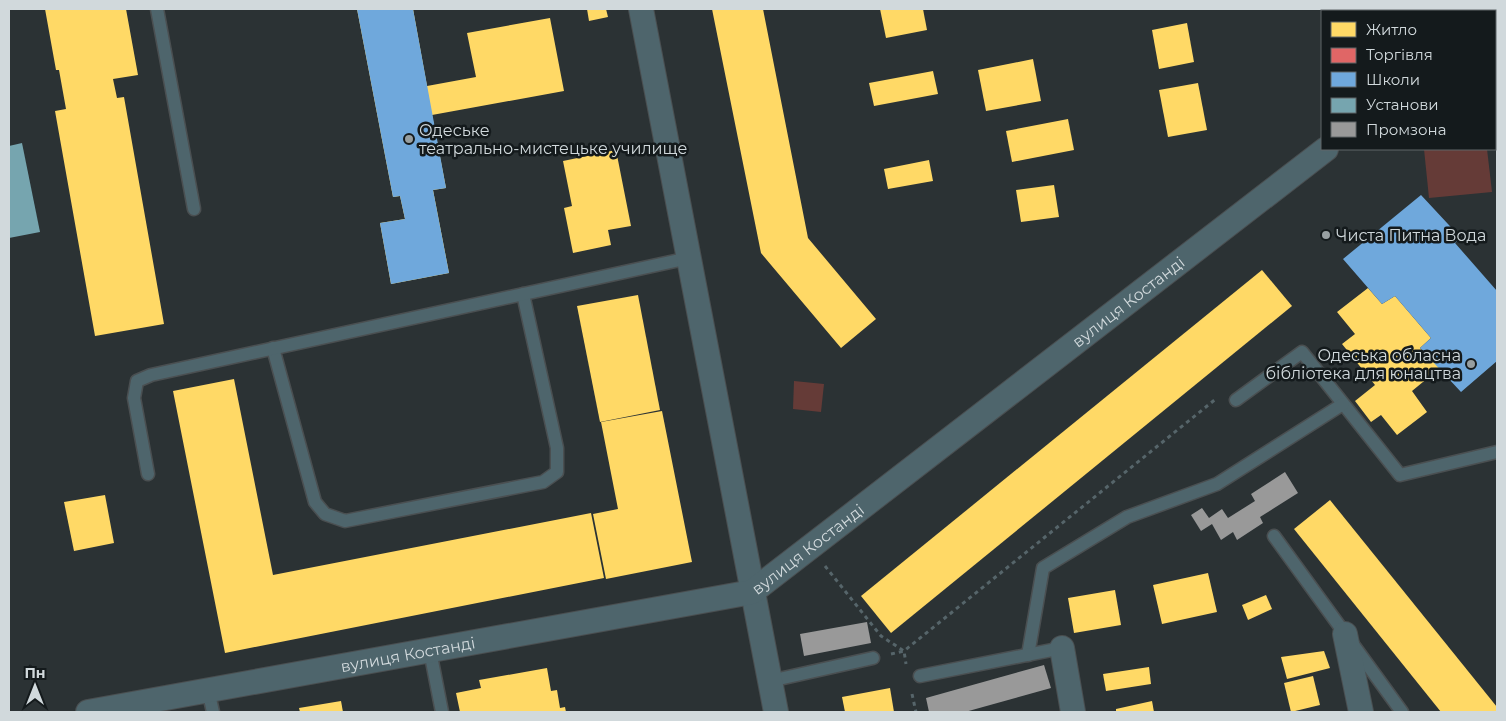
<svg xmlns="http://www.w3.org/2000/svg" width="1506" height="721" viewBox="0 0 1506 721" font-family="Montserrat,sans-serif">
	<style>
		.green { fill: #653b37 }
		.homes { fill: #ffd966 }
		.shops { fill: #e06666 }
		.schools { fill: #6fa8dc }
		.public { fill: #76a5af }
		.industry { fill: #999 }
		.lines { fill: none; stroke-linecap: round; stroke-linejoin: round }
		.service-casing { stroke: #4a4f51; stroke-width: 15 }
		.minor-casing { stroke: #4a4f51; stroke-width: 26 }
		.path { stroke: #56656a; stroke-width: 3; stroke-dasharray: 4 4; stroke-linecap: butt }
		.service { stroke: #4e656c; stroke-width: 12 }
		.minor { stroke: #4e656c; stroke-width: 24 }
		.poi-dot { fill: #979fa1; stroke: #141a1c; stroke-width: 2 }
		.labels { text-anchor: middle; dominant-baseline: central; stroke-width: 5; stroke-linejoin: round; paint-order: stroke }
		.poi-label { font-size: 16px; fill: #d1d9dc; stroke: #141a1c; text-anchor: start }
		.street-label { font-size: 16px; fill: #d1d9dc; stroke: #141a1c }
	</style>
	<rect width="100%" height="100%" fill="#2b3234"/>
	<g class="green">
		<polygon points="1424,149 1487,149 1492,192 1429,198"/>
		<polygon points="794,381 824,384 821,412 793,409"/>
	</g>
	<g class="homes">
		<polygon points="45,9 126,9 138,75 113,79 117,98 124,97 164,324 95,336 55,111 66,109 59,70 56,70"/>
		<polygon points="357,9 413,9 427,86 476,77 467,33 550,18 564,91 432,115 446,188 433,190 449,273 391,284 380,223 405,219 400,196 393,197"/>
		<polygon points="587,9 606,9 608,17 589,21"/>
		<polygon points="712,9 763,9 808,238 876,319 841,348 761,253"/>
		<polygon points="880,9 923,9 927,30 886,38"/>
		<polygon points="1187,23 1194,62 1159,69 1152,30"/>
		<polygon points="1033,59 1041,101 986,111 978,70"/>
		<polygon points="933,71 938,94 874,106 869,83"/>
		<polygon points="1198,83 1207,130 1168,137 1159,90"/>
		<polygon points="1068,119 1074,150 1012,162 1006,131"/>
		<polygon points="616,150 631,226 608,230 611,245 573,253 564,208 572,206 563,161"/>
		<polygon points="929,160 933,181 888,189 884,169"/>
		<polygon points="1054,185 1059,217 1021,222 1016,190"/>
		<polygon points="1262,270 1292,306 891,633 861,596"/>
		<polygon points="1368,288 1382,304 1395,296 1431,338 1420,348 1440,368 1412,391 1427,412 1397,435 1381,415 1371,422 1355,401 1375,385 1342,344 1355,334 1337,312"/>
		<polygon points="638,295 660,410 600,422 577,306"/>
		<polygon points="234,379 273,575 591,513 604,578 225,653 173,391"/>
		<polygon points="662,411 692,562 606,579 593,514 618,509 601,422"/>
		<polygon points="105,495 114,543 74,551 64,502"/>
		<polygon points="1330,500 1497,707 1497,712 1441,712 1294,529"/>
		<polygon points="1208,573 1217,612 1162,624 1153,585"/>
		<polygon points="1115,590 1121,625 1074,633 1068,598"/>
		<polygon points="1266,595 1272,609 1248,620 1242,605"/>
		<polygon points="1324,651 1330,668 1287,679 1281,657"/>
		<polygon points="1149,667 1151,684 1106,691 1103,674"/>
		<polygon points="547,668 551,691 557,690 560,708 565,707 566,712 460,712 456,693 481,688 479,680"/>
		<polygon points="1313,676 1320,705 1291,712 1284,683"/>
		<polygon points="890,688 894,712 845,712 842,697"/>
		<polygon points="341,701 343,712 300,712 299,708"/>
		<polygon points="1152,701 1154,712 1116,712 1116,709"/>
	</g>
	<rect class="shops" x="1353" y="9" width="83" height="2"/>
	<g class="schools">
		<polygon points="357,9 413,9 446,188 433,190 449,273 391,284 380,223 405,219 400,196 393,197"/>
		<polygon points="1421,195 1461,238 1455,243 1497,291 1497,361 1461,392 1420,348 1431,338 1395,296 1382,304 1343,259"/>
	</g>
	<polygon class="public" points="22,143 40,232 9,238 9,146"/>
	<g class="industry">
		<polygon points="1285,472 1298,493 1260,517 1263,523 1237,540 1233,532 1221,540 1212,524 1201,531 1191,515 1202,508 1209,518 1222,509 1228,518 1255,501 1251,494"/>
		<polygon points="867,622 871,643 804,656 800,634"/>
		<polygon points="1044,665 1051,688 965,712 929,712 926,698"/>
	</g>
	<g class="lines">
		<defs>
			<g id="service">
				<polyline points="157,9 194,209"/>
				<polyline points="273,348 315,502 325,514 345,521 543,482 557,472 557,448 523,294"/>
				<polyline points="1236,400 1302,352 1400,475 1497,452"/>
				<polyline points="148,474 134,398 137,381 151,375 689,258"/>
				<polyline points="1274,536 1402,712"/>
				<polyline points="430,651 442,712"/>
				<polyline points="1028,655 1043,568 1127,517 1217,484 1343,404"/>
				<polyline points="920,676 1062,648"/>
				<polyline points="770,681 873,658"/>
				<polyline points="208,690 213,712"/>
			</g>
			<g id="minor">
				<polyline points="641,9 776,712"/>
				<polyline points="1495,110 1497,109"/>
				<polyline points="1345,634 1361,712"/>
				<polyline points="1062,648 1073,712"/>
				<path id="s1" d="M88,712L752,592L1326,149"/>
			</g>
		</defs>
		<use href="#service" class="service-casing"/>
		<use href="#minor" class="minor-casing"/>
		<g class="path">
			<polyline points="825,566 881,636 904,651 1217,398"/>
			<polyline points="891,654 904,651 906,664"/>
			<polyline points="912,694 916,712"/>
		</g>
		<use href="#service" class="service"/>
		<use href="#minor" class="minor"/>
	</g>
	<g class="poi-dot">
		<circle cx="409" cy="139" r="5"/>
		<circle cx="1326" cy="235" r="5"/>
		<circle cx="1471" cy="364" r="5"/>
	</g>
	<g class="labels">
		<g class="poi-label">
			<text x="419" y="130">Одеське<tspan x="419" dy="18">театрально-мистецьке училище</tspan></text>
			<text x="1336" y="235">Чиста Питна Вода</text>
			<text x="1461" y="355" text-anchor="end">Одеська обласна<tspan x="1461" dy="18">бібліотека для юнацтва</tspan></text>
		</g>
		<g class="street-label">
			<text stroke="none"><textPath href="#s1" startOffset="1150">вулиця Костанді</textPath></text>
			<text stroke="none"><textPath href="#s1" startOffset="745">вулиця Костанді</textPath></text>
			<text stroke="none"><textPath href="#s1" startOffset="325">вулиця Костанді</textPath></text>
		</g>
	</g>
	<rect width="1506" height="721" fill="none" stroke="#d1d9dc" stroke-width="20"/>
	<rect x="1321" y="10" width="175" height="140" fill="#141a1c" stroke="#606669"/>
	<rect x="1331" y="22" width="25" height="15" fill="#ffd966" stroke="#606669"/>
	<text x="1366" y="35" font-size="15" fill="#d1d9dc">Житло</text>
	<rect x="1331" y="48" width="25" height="15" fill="#e06666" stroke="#606669"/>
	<text x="1366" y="60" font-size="15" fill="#d1d9dc">Торгівля</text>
	<rect x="1331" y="72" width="25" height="15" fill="#6fa8dc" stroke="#606669"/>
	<text x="1366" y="85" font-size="15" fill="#d1d9dc">Школи</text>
	<rect x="1331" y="98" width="25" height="15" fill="#76a5af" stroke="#606669"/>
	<text x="1366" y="110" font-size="15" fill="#d1d9dc">Установи</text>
	<rect x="1331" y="122" width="25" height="15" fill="#999999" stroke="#606669"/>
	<text x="1366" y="135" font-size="15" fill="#d1d9dc">Промзона</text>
	<g transform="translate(35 686)" stroke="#141a1c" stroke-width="4" paint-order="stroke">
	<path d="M0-4L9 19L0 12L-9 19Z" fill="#d1d9dc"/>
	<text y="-8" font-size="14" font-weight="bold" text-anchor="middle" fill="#d1d9dc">Пн</text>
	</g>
</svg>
